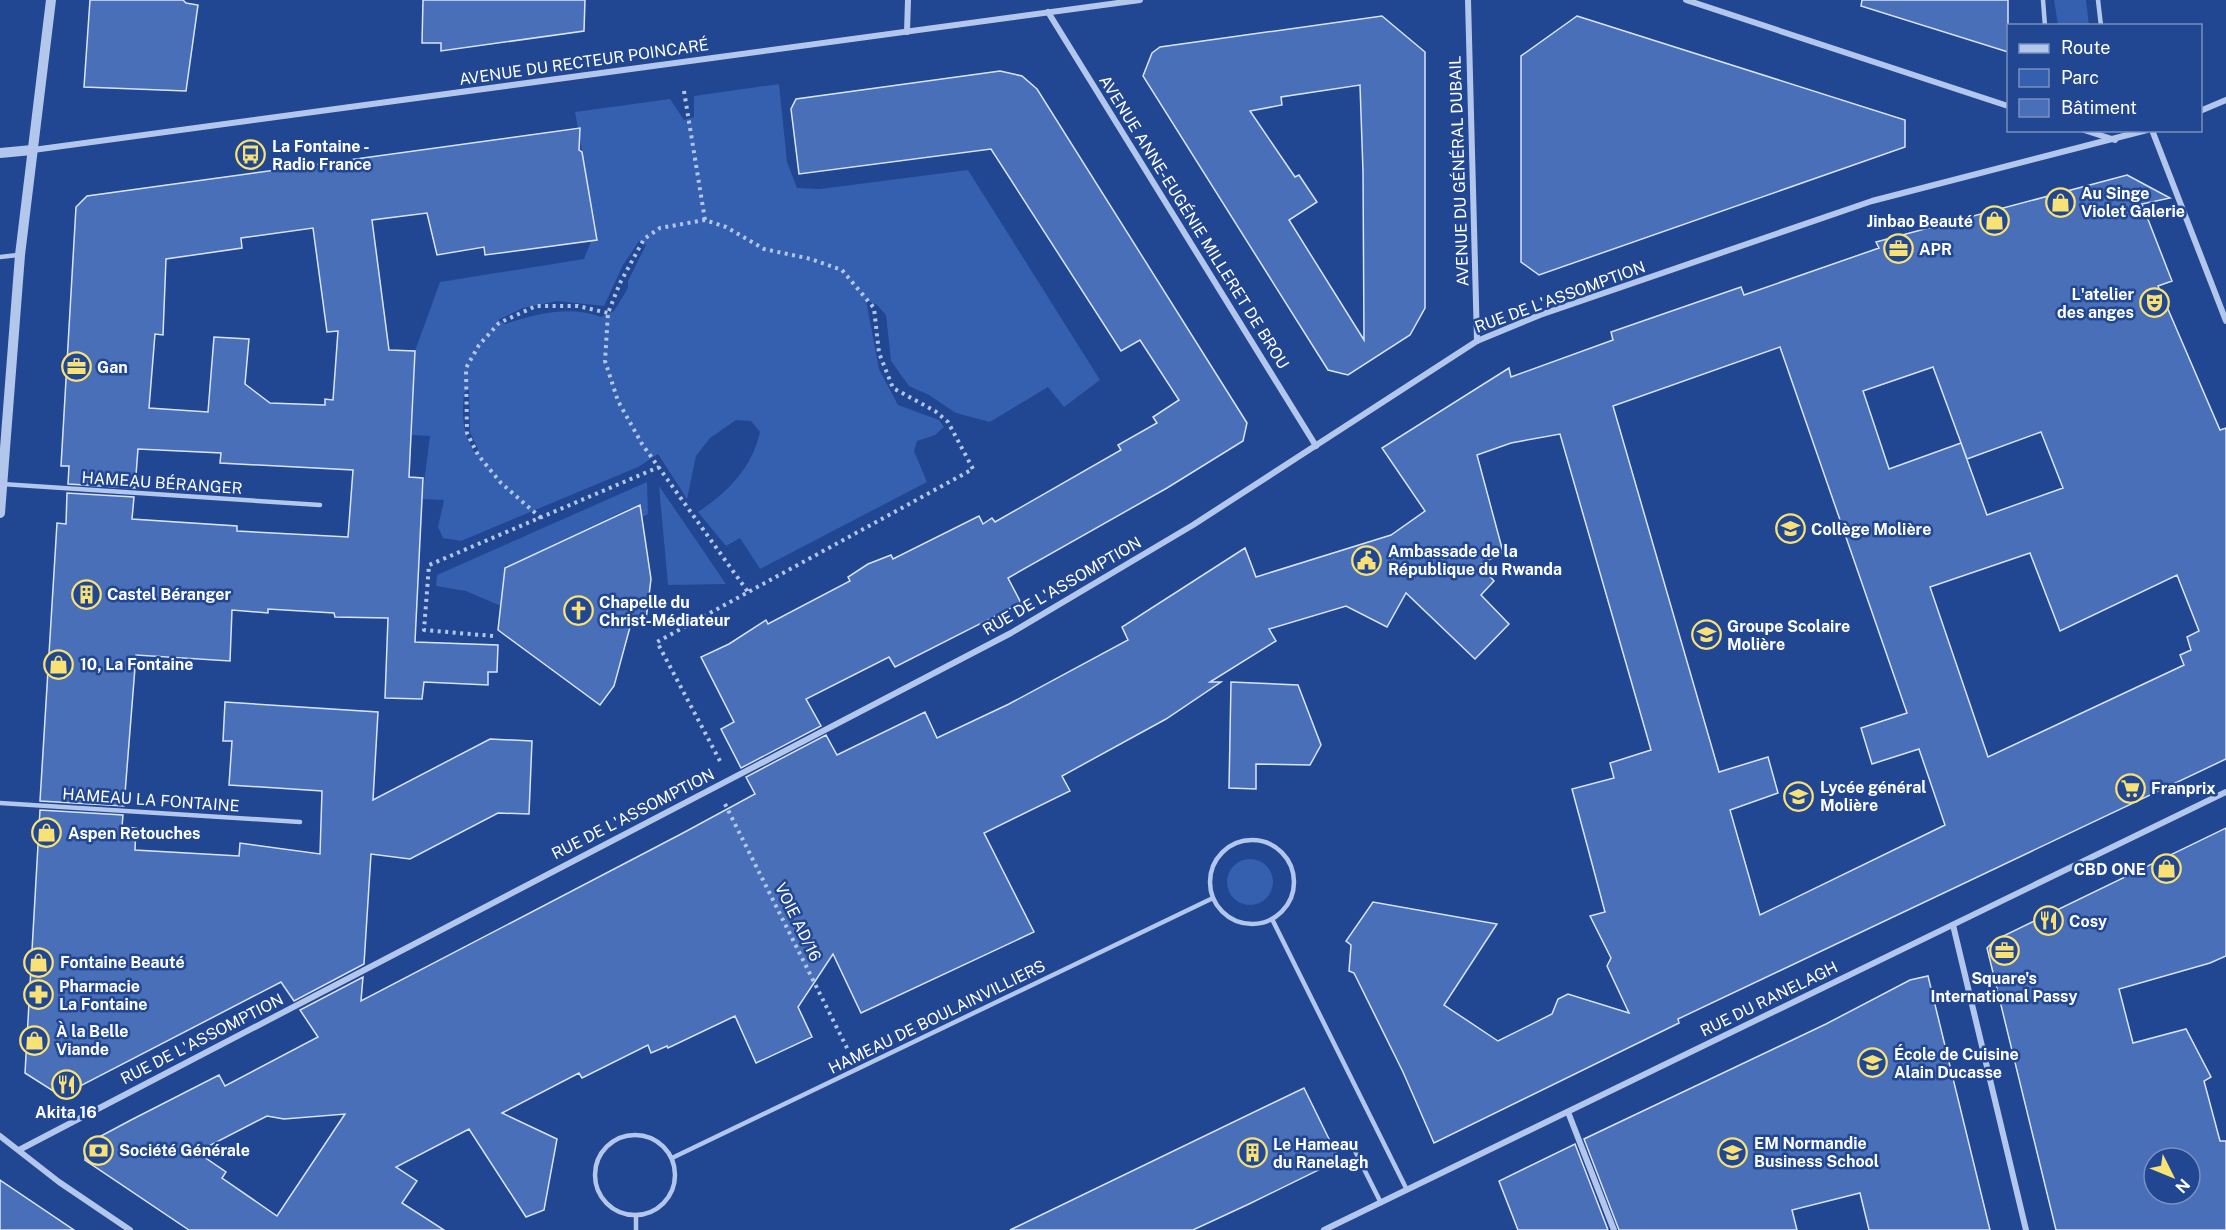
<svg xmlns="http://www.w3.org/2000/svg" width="2226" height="1230" viewBox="0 0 2226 1230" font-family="'Public Sans',sans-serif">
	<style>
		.green { fill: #355faf; fill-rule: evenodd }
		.building { fill: #4a6fb9; stroke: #d9e4f9; stroke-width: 1.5; fill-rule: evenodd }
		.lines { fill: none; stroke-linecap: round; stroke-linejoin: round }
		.path { stroke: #b3c7ed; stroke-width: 4; stroke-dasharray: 3 4.5; stroke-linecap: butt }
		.service { stroke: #b3c7ed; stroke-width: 4.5 }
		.minor { stroke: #b3c7ed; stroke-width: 6 }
		.tertiary { stroke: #b3c7ed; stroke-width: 10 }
		.labels { text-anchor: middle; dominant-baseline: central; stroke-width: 5; stroke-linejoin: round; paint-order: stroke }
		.street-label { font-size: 16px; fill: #fff; stroke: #214692 }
		.poi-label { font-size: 16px; font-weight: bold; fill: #fff; stroke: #214692; text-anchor: start }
	</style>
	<rect width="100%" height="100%" fill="#214692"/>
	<g class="green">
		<polygon points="2054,0 2086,0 2089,25 2058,25"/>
		<path d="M779,84L787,162L797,188L820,189L968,170L1100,380L1064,407L1048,387L990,422L956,413L929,395L909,386L891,361L886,315L877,305L866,300L879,369L898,405L939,420L944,427L935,435L917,441L914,451L927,482L760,569L740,538L726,546L698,512C728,492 752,468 760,432L751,421L736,420L710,438L696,456L687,499L658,454L638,467L461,541L443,538L438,527L444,500L422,499L430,436L412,435L415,351L440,282L584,259L596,229L575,112L670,99L684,120L694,117V96ZM639,241L646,245L628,281V288L614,311L601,317C569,305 536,314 505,324L498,320L523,308L557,301L604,306L623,265ZM469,389L470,432L478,449L475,453C462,433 462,416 464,393Z"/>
		<polygon points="647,482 648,514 642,517 630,508 508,566 506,564 501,606 466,591 436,586 437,575"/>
		<polygon points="659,486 726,584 668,585"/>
		<circle cx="1250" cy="882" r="23"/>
	</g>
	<g class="building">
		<polygon points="90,0 183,0 186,3 198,5 186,91 84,87"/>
		<polygon points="423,0 585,0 584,31 441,51 441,43 422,43"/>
		<polygon points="1862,0 2008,0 2008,52 1861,6"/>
		<path d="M1382,16L1425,52V308L1410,335L1348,375L1328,370L1143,76L1152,53L1160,47ZM1360,85L1363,172L1364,340L1289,220L1317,202L1299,175L1295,177L1250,111L1282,105L1281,97Z"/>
		<polygon points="1577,16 1905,120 1905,147 1539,275 1521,262 1521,56"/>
		<polygon points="1000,71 1022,76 1037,89 1247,423 1243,441 1167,488 1008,578 1021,603 895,667 889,657 806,699 821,726 741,768 721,729 734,722 701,657 729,644 766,620 768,624 850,581 848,577 868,564 891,555 893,559 979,516 983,524 992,518 995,522 1121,450 1118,445 1157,423 1153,417 1179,400 1140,340 1121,351 991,149 799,174 791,109 796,99"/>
		<path d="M580,128L579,150L582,152L597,240L485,255L484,247L437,255L427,213L372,220L389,350L415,351L409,477L423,478L415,642L498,645L497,672H488V685L424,682L422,699L385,698L388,618L335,617L334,613L268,609V613L232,610L230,661L136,655L124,806L40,801L57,523L66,524L67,493L134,497L132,519L237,526V531L348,537L353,470L220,463L221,453L138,449L135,488L68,484L69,466H61L76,207L87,196ZM313,228L327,332L338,331L333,400L325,399V405L270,403L245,384L249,339L214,337L208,412L149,408L155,334L163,335L166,259L242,248L241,238Z"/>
		<path d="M2127,175L2170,198L2142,204L2172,281L2158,286L2220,430L2226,428V759L1678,1019L1679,1023L1434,1143L1403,1072L1354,973L1349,971L1351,945L1346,941L1373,902L1497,924L1444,1005L1498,1041L1552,1014L1558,999L1568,994L1629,1013L1607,966L1611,958L1590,916L1605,912L1572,789L1614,778L1610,763L1651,750L1560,434L1511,443L1477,455L1503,552L1480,565L1494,581L1481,595L1509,624L1475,659L1406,593L1387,627L1346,606L1269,629L1276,641L1210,682H1221L1166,719L1062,776L1070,791L984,833L1034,932L861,1013L833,954L798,1007L812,1037L756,1063L735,1016L668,1048L667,1046L651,1053L648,1045L582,1078L579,1073L502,1113L557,1139L544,1210L526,1217L469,1129L396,1167L417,1181L402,1203L444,1230H189L85,1160L86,1144L131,1120L219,1075L225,1086L318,1037L300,1010L363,977L361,1001L683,833L755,794L746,777L826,735L837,755L925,712L937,738L1009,704L1128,640L1122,627L1245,548L1256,577L1391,535L1425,511L1382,448L1509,368L1511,377L1613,340L1611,332L1741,287L1744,295L1879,248L1876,242ZM1780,347L1907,713L1861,728L1872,764L1919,749L1945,825L1760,915L1730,810L1778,793L1768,757L1719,772L1613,406ZM1933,367L1967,459L2041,432L2063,488L1987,515L1961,443L1889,469L1863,391ZM2030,553L2060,631L2177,575L2199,631L2187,637L2191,650L2180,655L2184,665L1988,757L1930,587ZM345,1114L277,1216L222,1178L226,1172L197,1152L267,1116L284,1119Z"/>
		<polygon points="640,505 651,579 646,620 633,616 614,686 600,705 498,630 505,568"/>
		<polygon points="1231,682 1298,685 1321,745 1310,765 1256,764 1256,789 1229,788"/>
		<polygon points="225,702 378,712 373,800 490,739 532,741 529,814 498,813 410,859 371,854 364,964 294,1001 281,982 61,1096 25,1073 40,810 123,815 122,827 136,828 135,850 239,856 240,843 320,854 322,791 229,785 232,741 223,741"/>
		<path d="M2226,828V956L2210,963L2119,989L2133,1043L2186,1029L2211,1077L2204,1081L2220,1141H2226V1230H2056L1987,948L1995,940ZM2154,1158H2190V1194H2154Z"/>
		<polygon points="1928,976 1990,1230 1869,1230 1860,1193 1792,1210 1797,1230 1619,1230 1584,1139 1826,1024 1910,980"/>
		<polygon points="1304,1088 1331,1143 1329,1148 1335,1151 1339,1160 1249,1204 1193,1230 1010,1230"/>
		<polygon points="1575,1144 1608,1230 1518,1230 1499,1181"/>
		<polygon points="0,1180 74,1230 0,1230"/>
	</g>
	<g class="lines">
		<g class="path">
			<polyline points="684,91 705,220"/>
			<polyline points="541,518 501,483 478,455 467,433 466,368 479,345 499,323 536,306 578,306 608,313"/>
			<polyline points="493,636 424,630 429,565 659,467"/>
			<polyline points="720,761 657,642 973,469 948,422 935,411 893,388 879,353 874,308 842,270 811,259 764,249 726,227 705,220 660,228 644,239 620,283 608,313 605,361 618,401 642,444 748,592"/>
			<polyline points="725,804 849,1052"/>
		</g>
		<g class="service">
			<polyline points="2043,0 2045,26"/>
			<polyline points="2098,0 2101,26"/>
			<polyline points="0,257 18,255"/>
			<polyline points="2,484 320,505"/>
			<polyline points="0,803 300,822"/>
			<circle cx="1252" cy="882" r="42"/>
			<polyline points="1272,919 1407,1190"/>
			<circle cx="635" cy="1175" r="40"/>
			<polyline points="1333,1147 1343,1142 1352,1145 1381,1203"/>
			<polyline points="672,1158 1213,898"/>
			<polyline points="636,1215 636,1230"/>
		</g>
		<g class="minor">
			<polyline points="1468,0 1477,341"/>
			<polyline points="1686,0 2008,106"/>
			<polyline points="1048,12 1316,446"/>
			<polyline points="907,32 908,0"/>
			<polyline points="2200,111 2226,100"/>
			<polyline points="2084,130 2115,140"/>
			<polyline points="2152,130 2226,321"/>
			<polyline points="33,150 1140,0"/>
			<polyline points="1953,925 2026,1230"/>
			<polyline points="1568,1112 1614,1230"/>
			<polyline points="0,1136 59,1182 130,1230"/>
			<polyline points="19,1150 1011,633 1193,525 1477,341 1540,315 1872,201 2147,130"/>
			<polyline points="1324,1230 2226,792"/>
		</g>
		<g class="tertiary">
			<polyline points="0,153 32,150"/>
			<polyline points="0,513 20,255 51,0"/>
		</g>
	</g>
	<defs>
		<symbol id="bus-ring" viewBox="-11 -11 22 22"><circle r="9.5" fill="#214692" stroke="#f9e275" stroke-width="1.5"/><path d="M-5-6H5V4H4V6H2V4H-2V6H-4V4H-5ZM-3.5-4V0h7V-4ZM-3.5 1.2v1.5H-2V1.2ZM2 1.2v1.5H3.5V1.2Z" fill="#f9e275"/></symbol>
		<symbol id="shop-ring" viewBox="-11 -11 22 22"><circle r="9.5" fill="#214692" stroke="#f9e275" stroke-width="1.5"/><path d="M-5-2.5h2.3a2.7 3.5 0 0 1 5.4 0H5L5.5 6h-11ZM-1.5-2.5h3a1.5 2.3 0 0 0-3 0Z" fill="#f9e275"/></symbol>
		<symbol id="office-ring" viewBox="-11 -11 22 22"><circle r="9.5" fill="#214692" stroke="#f9e275" stroke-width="1.5"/><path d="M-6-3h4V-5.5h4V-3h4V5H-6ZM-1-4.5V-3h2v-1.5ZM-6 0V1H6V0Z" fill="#f9e275"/></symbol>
		<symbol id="theatre-ring" viewBox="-11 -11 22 22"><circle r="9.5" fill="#214692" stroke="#f9e275" stroke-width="1.5"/><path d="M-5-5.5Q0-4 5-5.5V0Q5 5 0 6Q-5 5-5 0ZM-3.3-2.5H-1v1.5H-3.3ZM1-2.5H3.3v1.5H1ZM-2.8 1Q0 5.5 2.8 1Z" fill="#f9e275"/></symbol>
		<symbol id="school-ring" viewBox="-11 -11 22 22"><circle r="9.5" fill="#214692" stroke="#f9e275" stroke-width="1.5"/><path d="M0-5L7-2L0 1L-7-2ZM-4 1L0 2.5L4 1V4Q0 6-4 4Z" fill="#f9e275"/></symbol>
		<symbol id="civic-ring" viewBox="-11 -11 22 22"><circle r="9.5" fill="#214692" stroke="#f9e275" stroke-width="1.5"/><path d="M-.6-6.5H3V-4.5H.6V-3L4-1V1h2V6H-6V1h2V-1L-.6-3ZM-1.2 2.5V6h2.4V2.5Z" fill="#f9e275"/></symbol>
		<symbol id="building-ring" viewBox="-11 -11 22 22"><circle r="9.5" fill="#214692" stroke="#f9e275" stroke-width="1.5"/><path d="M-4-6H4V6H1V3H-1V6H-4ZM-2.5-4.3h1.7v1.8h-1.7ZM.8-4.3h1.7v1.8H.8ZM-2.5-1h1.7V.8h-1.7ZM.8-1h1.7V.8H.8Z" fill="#f9e275"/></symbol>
		<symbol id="church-ring" viewBox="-11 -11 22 22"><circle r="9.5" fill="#214692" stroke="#f9e275" stroke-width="1.5"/><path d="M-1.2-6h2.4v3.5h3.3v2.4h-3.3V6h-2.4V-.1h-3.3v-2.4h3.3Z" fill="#f9e275"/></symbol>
		<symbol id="supermarket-ring" viewBox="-11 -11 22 22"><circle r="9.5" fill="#214692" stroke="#f9e275" stroke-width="1.5"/><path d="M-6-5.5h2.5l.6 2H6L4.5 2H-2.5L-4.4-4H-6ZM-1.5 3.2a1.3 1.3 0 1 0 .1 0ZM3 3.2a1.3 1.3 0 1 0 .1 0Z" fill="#f9e275"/></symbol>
		<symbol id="restaurant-ring" viewBox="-11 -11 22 22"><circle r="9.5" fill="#214692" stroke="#f9e275" stroke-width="1.5"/><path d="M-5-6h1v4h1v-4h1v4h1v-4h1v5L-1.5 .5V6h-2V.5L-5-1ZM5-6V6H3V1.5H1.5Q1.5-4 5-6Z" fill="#f9e275"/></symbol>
		<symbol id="pharmacy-ring" viewBox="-11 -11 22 22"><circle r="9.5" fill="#214692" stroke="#f9e275" stroke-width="1.5"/><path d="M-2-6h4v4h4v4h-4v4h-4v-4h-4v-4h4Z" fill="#f9e275"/></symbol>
		<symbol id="university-ring" viewBox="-11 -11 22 22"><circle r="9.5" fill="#214692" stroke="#f9e275" stroke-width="1.5"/><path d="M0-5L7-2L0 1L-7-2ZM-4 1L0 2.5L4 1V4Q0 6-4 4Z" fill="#f9e275"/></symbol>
		<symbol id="bank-ring" viewBox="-11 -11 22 22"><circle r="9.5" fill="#214692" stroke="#f9e275" stroke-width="1.5"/><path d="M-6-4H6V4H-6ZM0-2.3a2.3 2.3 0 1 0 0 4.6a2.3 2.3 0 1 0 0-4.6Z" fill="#f9e275"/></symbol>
	</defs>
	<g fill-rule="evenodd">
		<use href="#bus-ring" x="234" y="138" width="33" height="33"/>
		<use href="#shop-ring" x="2044" y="186" width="33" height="33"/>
		<use href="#shop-ring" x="1978" y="204" width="33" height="33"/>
		<use href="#office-ring" x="1882" y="232" width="33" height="33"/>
		<use href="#theatre-ring" x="2138" y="286" width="33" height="33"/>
		<use href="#office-ring" x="60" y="350" width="33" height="33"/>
		<use href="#school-ring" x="1774" y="512" width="33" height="33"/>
		<use href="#civic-ring" x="1350" y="544" width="33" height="33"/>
		<use href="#building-ring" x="70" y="578" width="33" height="33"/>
		<use href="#church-ring" x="562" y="594" width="33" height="33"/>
		<use href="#school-ring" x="1690" y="618" width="33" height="33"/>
		<use href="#shop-ring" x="42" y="648" width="33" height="33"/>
		<use href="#supermarket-ring" x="2114" y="772" width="33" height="33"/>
		<use href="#school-ring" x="1782" y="780" width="33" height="33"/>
		<use href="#shop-ring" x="30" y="816" width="33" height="33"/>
		<use href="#shop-ring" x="2150" y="852" width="33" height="33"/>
		<use href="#restaurant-ring" x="2032" y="904" width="33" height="33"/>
		<use href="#office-ring" x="1988" y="934" width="33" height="33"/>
		<use href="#shop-ring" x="22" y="946" width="33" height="33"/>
		<use href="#pharmacy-ring" x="22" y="978" width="33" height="33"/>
		<use href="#shop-ring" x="18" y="1024" width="33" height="33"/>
		<use href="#university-ring" x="1856" y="1046" width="33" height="33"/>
		<use href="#restaurant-ring" x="50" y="1068" width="33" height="33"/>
		<use href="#bank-ring" x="82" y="1134" width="33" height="33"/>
		<use href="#university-ring" x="1716" y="1136" width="33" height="33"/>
		<use href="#building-ring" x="1236" y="1136" width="33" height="33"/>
	</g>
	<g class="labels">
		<g class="street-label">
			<text transform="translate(584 62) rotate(-8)">AVENUE DU RECTEUR POINCARÉ</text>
			<text transform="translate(1459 171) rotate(-92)">AVENUE DU GÉNÉRAL DUBAIL</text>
			<text transform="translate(1194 222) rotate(58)">AVENUE ANNE-EUGÉNIE MILLERET DE BROU</text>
			<text transform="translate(1560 297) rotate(-20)">RUE DE L'ASSOMPTION</text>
			<text transform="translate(162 483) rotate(4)">HAMEAU BÉRANGER</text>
			<text transform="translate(1062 586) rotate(-30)">RUE DE L'ASSOMPTION</text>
			<text transform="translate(151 800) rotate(4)">HAMEAU LA FONTAINE</text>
			<text transform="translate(633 814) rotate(-27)">RUE DE L'ASSOMPTION</text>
			<text transform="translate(798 922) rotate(64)">VOIE AD/16</text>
			<text transform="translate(1769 999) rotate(-26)">RUE DU RANELAGH</text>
			<text transform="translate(937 1017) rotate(-26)">HAMEAU DE BOULAINVILLIERS</text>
			<text transform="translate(202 1039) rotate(-27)">RUE DE L'ASSOMPTION</text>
		</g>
		<g class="poi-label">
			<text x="272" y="146">La Fontaine -<tspan x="272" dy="18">Radio France</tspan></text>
			<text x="2081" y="193">Au Singe<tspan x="2081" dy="18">Violet Galerie</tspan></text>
			<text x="1973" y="221" text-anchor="end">Jinbao Beauté</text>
			<text x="1919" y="249">APR</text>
			<text x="2134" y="294" text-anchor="end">L'atelier<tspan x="2134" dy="18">des anges</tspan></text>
			<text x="97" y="367">Gan</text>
			<text x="1811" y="529">Collège Molière</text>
			<text x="1388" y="551">Ambassade de la<tspan x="1388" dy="18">République du Rwanda</tspan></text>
			<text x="107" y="594">Castel Béranger</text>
			<text x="599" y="602">Chapelle du<tspan x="599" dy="18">Christ-Médiateur</tspan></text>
			<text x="1727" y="626">Groupe Scolaire<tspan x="1727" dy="18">Molière</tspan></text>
			<text x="80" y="664">10, La Fontaine</text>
			<text x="1820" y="787">Lycée général<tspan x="1820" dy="18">Molière</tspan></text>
			<text x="2151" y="788">Franprix</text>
			<text x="68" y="833">Aspen Retouches</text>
			<text x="2146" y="869" text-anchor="end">CBD ONE</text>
			<text x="2069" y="921">Cosy</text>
			<text x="60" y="962">Fontaine Beauté</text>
			<text x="2004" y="978" text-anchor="middle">Square's<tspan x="2004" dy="18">International Passy</tspan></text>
			<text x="59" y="986">Pharmacie<tspan x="59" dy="18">La Fontaine</tspan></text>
			<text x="56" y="1031">À la Belle<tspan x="56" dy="18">Viande</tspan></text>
			<text x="1894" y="1054">École de Cuisine<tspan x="1894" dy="18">Alain Ducasse</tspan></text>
			<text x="66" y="1112" text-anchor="middle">Akita 16</text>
			<text x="1754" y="1143">EM Normandie<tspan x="1754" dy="18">Business School</tspan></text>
			<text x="1273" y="1144">Le Hameau<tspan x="1273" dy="18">du Ranelagh</tspan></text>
			<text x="119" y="1150">Société Générale</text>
		</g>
	</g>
	<rect x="2007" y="24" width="195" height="108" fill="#214692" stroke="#7a90be" stroke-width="1.5"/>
	<rect x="2019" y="44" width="30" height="9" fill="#b3c7ed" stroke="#7a90be" stroke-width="1.5"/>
	<text x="2061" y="54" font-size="18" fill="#ffffff">Route</text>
	<rect x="2019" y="69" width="30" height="18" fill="#355faf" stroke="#7a90be" stroke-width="1.5"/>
	<text x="2061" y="84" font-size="18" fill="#ffffff">Parc</text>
	<rect x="2019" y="99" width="30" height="18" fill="#4a6fb9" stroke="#7a90be" stroke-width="1.5"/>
	<text x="2061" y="114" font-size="18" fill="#ffffff">Bâtiment</text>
	<g transform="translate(2172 1176) rotate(133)"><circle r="28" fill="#214692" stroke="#7a90be" stroke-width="1.5"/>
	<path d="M0-4.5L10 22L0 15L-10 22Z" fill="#f9e275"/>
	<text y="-9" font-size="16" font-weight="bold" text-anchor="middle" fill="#ffffff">N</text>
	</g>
</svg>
